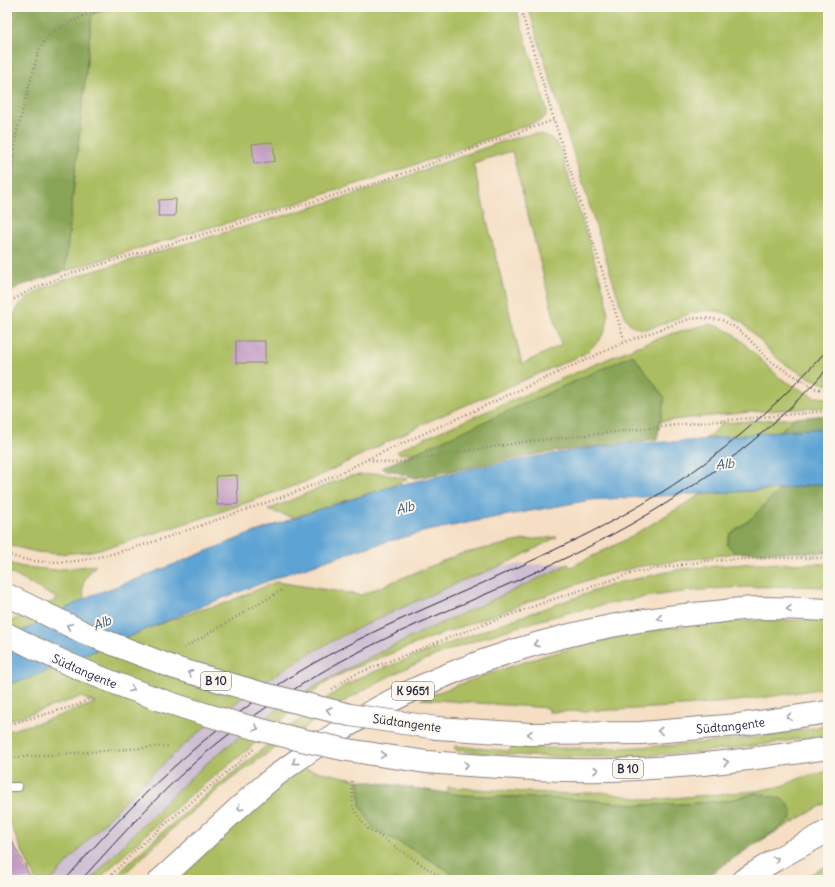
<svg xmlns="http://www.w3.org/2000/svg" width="835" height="887" viewBox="0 0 835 887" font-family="Delius,sans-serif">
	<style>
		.industrial { fill: #cdbed2 }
		.green { fill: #abbd61; stroke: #66704e; fill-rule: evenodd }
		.forest { fill: #88a457; stroke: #556349 }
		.water { fill: #5da3d3; stroke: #406287 }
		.building { fill: #c29cc3 }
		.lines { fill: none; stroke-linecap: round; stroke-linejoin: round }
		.lane-casing { stroke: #8c807f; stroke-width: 10 }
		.secondary-casing { stroke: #8c807f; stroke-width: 24 }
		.highway-casing { stroke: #8c807f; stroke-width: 24 }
		.path { stroke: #8c807f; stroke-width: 2.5; stroke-dasharray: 1 3; stroke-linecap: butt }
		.lane { stroke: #fff; stroke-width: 8 }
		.secondary { stroke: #fff; stroke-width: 22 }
		.highway { stroke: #fff; stroke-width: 22 }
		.tram { stroke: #22223b; stroke-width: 1 }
		.highway-bridge-casing { stroke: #8c807f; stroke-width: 24; stroke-linecap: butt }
		.highway-bridge { stroke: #fff; stroke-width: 22 }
		.oneway { stroke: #9c9ca7 }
		.labels { text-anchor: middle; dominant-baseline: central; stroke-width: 4; stroke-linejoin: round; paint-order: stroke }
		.shield { fill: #fbf7ec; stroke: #636270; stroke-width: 1 }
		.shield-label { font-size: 11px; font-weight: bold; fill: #22223b }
		.street-label { font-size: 12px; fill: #22223b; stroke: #fbf7ec }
		.water-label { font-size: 13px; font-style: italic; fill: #3a5678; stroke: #fbf7ec }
	</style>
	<rect width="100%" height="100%" fill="#fbf7ec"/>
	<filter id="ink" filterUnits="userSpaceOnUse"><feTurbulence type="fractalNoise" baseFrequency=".025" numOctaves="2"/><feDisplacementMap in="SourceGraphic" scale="8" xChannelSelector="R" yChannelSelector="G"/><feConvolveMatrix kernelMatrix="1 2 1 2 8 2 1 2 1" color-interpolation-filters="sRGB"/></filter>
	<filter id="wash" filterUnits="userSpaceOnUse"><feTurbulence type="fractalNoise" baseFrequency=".012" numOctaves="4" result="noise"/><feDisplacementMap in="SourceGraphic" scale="16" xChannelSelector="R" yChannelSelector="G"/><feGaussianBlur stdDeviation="0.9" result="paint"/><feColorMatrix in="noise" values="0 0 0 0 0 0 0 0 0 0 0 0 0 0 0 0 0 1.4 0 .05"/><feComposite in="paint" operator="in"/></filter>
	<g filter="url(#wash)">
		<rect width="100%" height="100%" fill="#f5dec3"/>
		<polygon class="industrial" points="568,564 517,590 358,663 322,682 273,713 219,754 154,812 91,880 52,880 111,814 175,752 240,700 278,674 318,650 365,625 416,601 503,565"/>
		<g class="green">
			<polygon points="118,7 516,7 547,111 546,116 539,121 397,171 279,209 193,232 65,271 92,14"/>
			<path d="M528,7H828V385C814,381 787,367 776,357C752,336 739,306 701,311C682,314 665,325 646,329C630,329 626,320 621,307Z"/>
			<path d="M534,134C546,134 554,138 560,149L606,298C611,325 606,337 584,354L427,422L313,479L212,515L117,545L86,552L59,554L37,552L7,545V345C10,327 12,307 29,297C53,280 96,271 125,262C208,236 292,215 374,188C407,177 440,164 473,152C493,145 513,137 534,134ZM512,151L561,345L522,364L473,163Z"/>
			<polygon points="709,324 719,326 734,334 780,378 814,397 828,398 828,407 751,412 515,436 412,453 400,454 397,452 404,447 633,348 674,333"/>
			<polygon points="795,418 780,431 705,439 716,430 722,423"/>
			<polygon points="380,473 407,479 390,487 320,509 294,518 268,510 324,486 350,476"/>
			<path d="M780,489L752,518L730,534L727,545L735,553L636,567L591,579L423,641L349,670L327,682L313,693L245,752L187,798L143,837L98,880H91C147,819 204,758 274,712C366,651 470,613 568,564L571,567L625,540L700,495Z"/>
			<path d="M557,537C539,546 521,557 502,565C490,571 477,575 464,580C415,602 365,623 318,649C214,707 130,791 52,880H35L7,817V731L41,722L95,703L81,697L7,721V685L27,679L152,627L199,610L223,604L276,582L361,595L460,554L524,540Z"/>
			<path d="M7,563L23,567L54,570L96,565C86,577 79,583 85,599L20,632L7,623L58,599L7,571Z"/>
			<path d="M755,563L828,564V587C795,586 762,586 728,588C645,593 562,611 483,638C448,650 413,664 380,681C350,697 321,716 293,736C264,756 235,775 209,797C177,823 148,852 118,880H112L153,840L219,784L319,704L345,685L360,677L514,619L617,583L681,569Z"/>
			<path d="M768,620H828V687C736,705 643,710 549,712V708L421,699C490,672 560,648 633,634C677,625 723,622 768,620Z"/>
			<path d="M828,725V734C754,748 678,756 602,757C554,758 505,755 457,751L454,748L456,746L510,751L511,747C616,751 724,746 828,725Z"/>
			<polygon points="302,768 359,780 360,805 417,852 449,871 453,880 168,880 205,846"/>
			<polygon points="828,771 828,802 760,841 790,819 757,793 725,801 682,804 644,805 586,800 461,795 448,793 448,787 508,791 571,794 602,792 649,800 755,791 782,786 803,777"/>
		</g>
		<g class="forest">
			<polygon points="7,7 109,7 92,14 65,271 20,286 7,295"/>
			<polygon points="633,355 665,398 657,439 543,453 416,478 381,468"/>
			<polygon points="828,415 828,428 780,431 795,418"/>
			<polygon points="828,483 828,553 775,552 735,553 727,545 730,534 752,518 780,489"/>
			<polygon points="359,780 461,795 586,800 644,805 682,804 725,801 757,793 782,799 789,805 792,811 790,820 779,828 701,880 453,880 449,871 417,852 374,829 360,805"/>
			<polygon points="828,865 828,880 799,880"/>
		</g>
		<polygon class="water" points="828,428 828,483 780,489 591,500 476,521 423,532 361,549 286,574 197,608 27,679 7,685 7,637 20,632 92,595 140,578 247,535 320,509 390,487 470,469 540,456 619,444 689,441 780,431"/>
		<g id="blocks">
			<g class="building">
				<polygon points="273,142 275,161 254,164 252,144"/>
				<polygon points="176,199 175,216 158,216 159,200"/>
				<rect x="236" y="341" width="29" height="22"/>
				<polygon points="237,475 238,504 217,505 216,476"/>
				<polygon points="7,832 32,880 7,880"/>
			</g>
		</g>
	</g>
	<g filter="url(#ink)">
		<use href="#blocks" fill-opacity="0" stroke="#8c807f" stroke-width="1"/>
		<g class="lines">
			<defs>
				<polyline id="lane" points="7,787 18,787"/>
				<polyline id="secondary" points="743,880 775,860 828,831"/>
				<g id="highway">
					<path id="s1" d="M437,728L530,734L641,733L738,725L828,712"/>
					<path d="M427,762C496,767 566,773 636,769C700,766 764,758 828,748"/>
					<path d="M160,880C196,848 231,813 268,782C286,767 306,754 326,740C436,664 582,622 716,612C731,610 746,608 761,608C783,608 806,609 828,610"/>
				</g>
			</defs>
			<use href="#lane" class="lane-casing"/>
			<use href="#secondary" class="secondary-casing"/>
			<use href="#highway" class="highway-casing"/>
			<g class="path">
				<polyline points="520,7 554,120 625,342"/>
				<polyline points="7,226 16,135 39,50 50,33 85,15 113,7"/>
				<polyline points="7,303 31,290 65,275 376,183 554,120"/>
				<polyline points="368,459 380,462 393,463 524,442 695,423 828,411"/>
				<path d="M7,554C28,563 54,563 76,561C118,555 162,539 202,525C243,510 287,497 327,479C341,473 355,466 368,459L625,342L689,319L704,318L722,320L733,326L746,336L770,361L814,388L828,391"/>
				<polyline points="184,648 282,590"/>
				<polyline points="332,689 351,676 466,631 551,600 636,572 706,561 762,558 828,558"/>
				<polyline points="7,725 78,705 92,697"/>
				<polyline points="7,758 169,746"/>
				<polyline points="352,781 353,808 367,828 445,880"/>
				<polyline points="106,880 142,844 254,749"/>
			</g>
			<use href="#lane" class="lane"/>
			<use href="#secondary" class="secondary"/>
			<use href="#highway" class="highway"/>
			<g class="tram">
				<path d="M65,880C133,801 208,728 297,673C378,624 467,593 552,551C599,529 645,505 688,475C740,439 786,396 828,349"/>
				<path d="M81,880C123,834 165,786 214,746C245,721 278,699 312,678C389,631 476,601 557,562C659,515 754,452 828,368"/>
			</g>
			<defs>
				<g id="highway-bridge">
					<polyline points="7,595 87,634 175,668 264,694 350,715 437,728"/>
					<path id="s2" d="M7,634C110,689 224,724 338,748C367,754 397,757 427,762"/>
				</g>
			</defs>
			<use href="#highway-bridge" class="highway-bridge-casing"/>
			<use href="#highway-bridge" class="highway-bridge"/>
		</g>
		<defs><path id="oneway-chevron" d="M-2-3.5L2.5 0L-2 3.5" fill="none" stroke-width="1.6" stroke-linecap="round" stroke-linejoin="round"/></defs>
		<g class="oneway">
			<use href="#oneway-chevron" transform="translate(789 609) rotate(-179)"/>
			<use href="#oneway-chevron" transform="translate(660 618) rotate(171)"/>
			<use href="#oneway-chevron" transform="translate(69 626) rotate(-155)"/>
			<use href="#oneway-chevron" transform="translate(536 644) rotate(164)"/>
			<use href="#oneway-chevron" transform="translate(190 673) rotate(-164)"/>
			<use href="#oneway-chevron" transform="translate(132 689) rotate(21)"/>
			<use href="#oneway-chevron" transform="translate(329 710) rotate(-166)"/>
			<use href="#oneway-chevron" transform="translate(789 717) rotate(172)"/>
			<use href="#oneway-chevron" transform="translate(256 728) rotate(15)"/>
			<use href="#oneway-chevron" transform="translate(660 731) rotate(176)"/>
			<use href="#oneway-chevron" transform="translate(530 734) rotate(-178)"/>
			<use href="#oneway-chevron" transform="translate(383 755) rotate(9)"/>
			<use href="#oneway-chevron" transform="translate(295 762) rotate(144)"/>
			<use href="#oneway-chevron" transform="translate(726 762) rotate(-7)"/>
			<use href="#oneway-chevron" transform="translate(466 765) rotate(4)"/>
			<use href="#oneway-chevron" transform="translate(596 770)"/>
			<use href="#oneway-chevron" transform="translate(240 808) rotate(138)"/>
			<use href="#oneway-chevron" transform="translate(776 859) rotate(-30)"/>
		</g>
	</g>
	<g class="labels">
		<g class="shield">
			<rect x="201" y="672" width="30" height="18" rx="3"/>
			<rect x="392" y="682" width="42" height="18" rx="3"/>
			<rect x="613" y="760" width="30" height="18" rx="3"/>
		</g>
		<g class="shield-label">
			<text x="216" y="681">B 10</text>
			<text x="413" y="691">K 9651</text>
			<text x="628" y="769">B 10</text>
		</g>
		<g class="street-label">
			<text stroke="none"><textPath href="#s2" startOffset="86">Südtangente</textPath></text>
			<text transform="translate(407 723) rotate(8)">Südtangente</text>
			<text stroke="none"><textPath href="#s1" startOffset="294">Südtangente</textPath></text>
		</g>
		<g class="water-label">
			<text transform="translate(725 464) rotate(-4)">Alb</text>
			<text transform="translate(405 508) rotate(-14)">Alb</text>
			<text transform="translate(102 623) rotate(-22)">Alb</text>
		</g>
	</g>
	<rect width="835" height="887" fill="none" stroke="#fbf7ec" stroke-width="24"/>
</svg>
